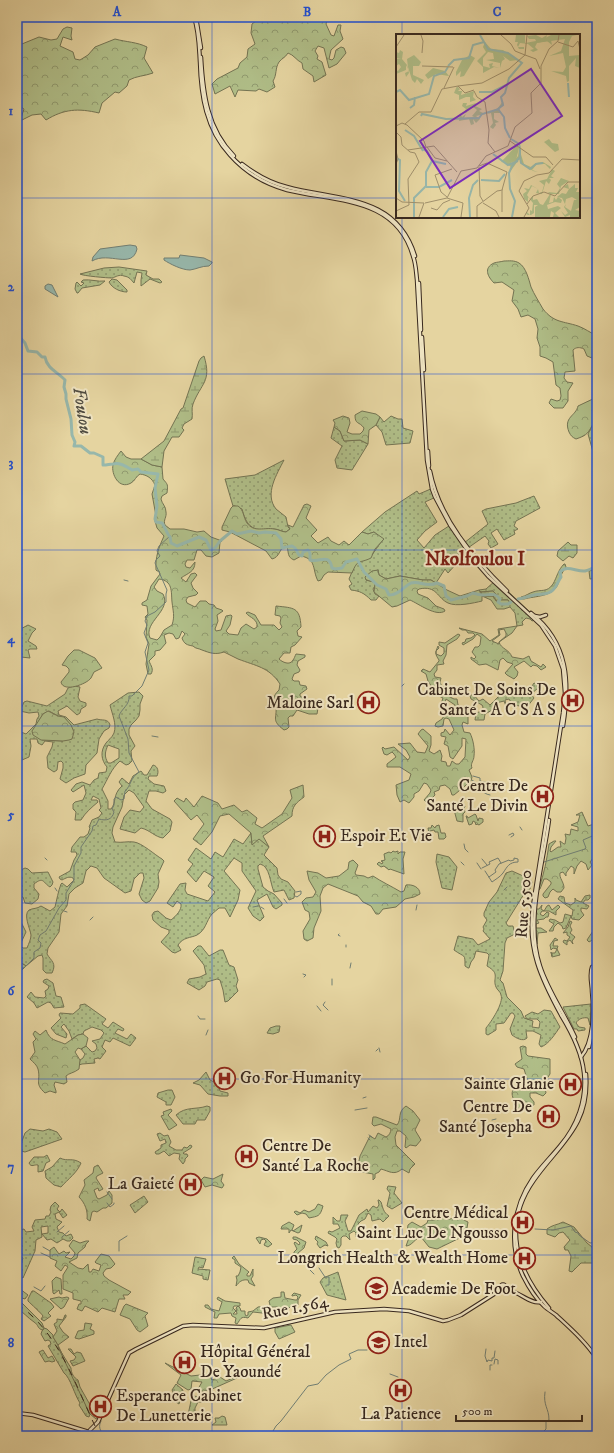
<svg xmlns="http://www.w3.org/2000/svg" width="614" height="1453" viewBox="0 0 614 1453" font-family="'IM FELL DW Pica',serif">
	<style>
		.grass { fill: url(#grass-dots); stroke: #747453; fill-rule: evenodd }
		.forest { fill: url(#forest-crowns); stroke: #747453; fill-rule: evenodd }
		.wetland { fill: url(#wetland-marsh); stroke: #747453 }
		.green { fill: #b0be88; stroke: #747453 }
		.water { fill: #97b7ab; stroke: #717e73 }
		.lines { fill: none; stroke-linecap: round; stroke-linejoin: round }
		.stream { stroke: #717e73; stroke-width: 1 }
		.river { stroke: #97b7ab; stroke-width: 3 }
		.secondary-casing { stroke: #39291e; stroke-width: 4.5 }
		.secondary { stroke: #eee3c1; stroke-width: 2.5 }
		.rail { stroke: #39291e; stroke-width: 1; stroke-dasharray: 7 7; stroke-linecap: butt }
		.grid { fill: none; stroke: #1d4ed8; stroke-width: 1; stroke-opacity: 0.55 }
		.labels { text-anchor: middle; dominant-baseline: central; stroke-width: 4; stroke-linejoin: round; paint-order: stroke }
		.poi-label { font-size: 17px; fill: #39291e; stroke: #eee3c1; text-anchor: end }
		.street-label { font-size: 17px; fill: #39291e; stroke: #eee3c1 }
		.water-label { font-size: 18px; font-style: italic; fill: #504c41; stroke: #eee3c1 }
		.quarter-label { font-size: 19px; font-weight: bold; fill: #7a1f14; stroke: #eee3c1 }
		.inset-river { fill: none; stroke: #97b7ab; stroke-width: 2 }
		.inset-road { fill: none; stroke: #a0906c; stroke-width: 1 }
		.view { fill: #7b2cbf; fill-opacity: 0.15; stroke: #7b2cbf; stroke-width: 2 }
		.inset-edge { fill: none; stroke: #39291e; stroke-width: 2 }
		.neatline { fill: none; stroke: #1d4ed8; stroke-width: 1.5 }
		.grid-label { font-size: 13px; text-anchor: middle; font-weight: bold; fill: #1d4ed8 }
	</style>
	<defs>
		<pattern id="grass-dots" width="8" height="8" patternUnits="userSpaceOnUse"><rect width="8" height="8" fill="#b0be88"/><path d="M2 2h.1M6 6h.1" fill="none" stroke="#909a6f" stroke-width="1.8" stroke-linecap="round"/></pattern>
		<pattern id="forest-crowns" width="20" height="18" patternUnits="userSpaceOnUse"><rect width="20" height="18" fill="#b0be88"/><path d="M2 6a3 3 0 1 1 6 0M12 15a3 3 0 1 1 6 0" fill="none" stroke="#909a6f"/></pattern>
		<pattern id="wetland-marsh" width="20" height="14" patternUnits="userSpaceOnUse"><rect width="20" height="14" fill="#b0be88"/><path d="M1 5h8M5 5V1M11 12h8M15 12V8" fill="none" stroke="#909a6f"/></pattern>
	</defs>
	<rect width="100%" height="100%" fill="#e5d4a0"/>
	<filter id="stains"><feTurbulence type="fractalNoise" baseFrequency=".005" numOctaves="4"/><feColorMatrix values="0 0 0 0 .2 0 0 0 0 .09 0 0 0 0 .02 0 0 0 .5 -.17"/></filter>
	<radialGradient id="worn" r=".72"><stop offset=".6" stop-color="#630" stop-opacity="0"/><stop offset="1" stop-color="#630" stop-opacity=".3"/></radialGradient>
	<g class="grass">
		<path d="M119,267L147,271L146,275L153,279H159L162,282L160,283L150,279L141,286V280L142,273L137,272L134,283C131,280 130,277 124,276C119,274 116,277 112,278C108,278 83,276 80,274L104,268Z"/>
		<path d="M112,279L117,280L127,290V292C120,292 112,288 109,282Z"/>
		<path d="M83,280C90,279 98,282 105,281L100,285L82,288L78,293H77L75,289L76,283L77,282L81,286L84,283L81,282Z"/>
		<polygon points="391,416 398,419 402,419 403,428 413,431 410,443 386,445 382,432 376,425 380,417 384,422"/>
		<polygon points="597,421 597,466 588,434 594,422"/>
		<polygon points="334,427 340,431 344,441 360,440 368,444 352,470 337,468 335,460 342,446 331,438"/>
		<path d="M284,460C277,474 264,494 276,509C279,512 283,514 286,517L288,527L290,529L286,532C282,532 278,529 274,529C269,528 265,530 260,530C248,528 245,520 242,509L235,506H233L225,479L255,475Z"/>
		<path d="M433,488L436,497L425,502L437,522L425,531L417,540L424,548L435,535L452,524L464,543L488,524L482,511L486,509L516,503L534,496L540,508L516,521L514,526L518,529L514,531L515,534L504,540L497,529L491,533L498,544L491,548L488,544L489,541L485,536L455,557L458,562L448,573L445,569L436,583L431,580H423L400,576L386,579L379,575L378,570L366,580L374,582L376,584L373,589L375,594L379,596L376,600H371C364,593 360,591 351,590L349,586L352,584L349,579L354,567L358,561C361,561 363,561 365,560C373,557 377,546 383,540L374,532L368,534L362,532L385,512L417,491L419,494Z"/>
		<polygon points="496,580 531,613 535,620 532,621 530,619 526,618 522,622 523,625 517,626 515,613 510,607 504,609 497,609 491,600 482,596 493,596 496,601 508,604 510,603 508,600 501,600 493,591 481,592 479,590 486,589"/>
		<polygon points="28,625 36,629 32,633 28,641 36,646 37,649 30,649 28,650 30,658 21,657 17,661 17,631"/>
		<polygon points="534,683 536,684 538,688 531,694 534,698 527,707 513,705 509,699 505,700 506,706 504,701 496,703 496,708 485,714 484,720 475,720 476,713 482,711 483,707 482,705 471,699 470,696 473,694 479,701 483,699 490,705 499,696 519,687 524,689 527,687 530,689"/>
		<path d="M74,686L80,687L78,697L80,701L86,703V706L81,709L80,713L77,715L67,706L58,711L59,715L66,717L74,725L97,719C102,721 108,718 110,725L109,728L104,731L99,739L97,753L86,765L85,774L74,778L66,783L60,779L63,768V763L61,761L58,762L57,770L54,772L48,768L47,757L52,747L53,742L45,741L42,745L38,743L37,739H30L31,746L29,757L22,760L17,746V732H21L26,734L36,724L37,719L39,716L38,712L29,713L20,711L24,702L27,701L47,706L65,694L68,688ZM49,711L58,716L66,719L63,741L42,740L39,721L43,714Z"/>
		<path d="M139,692L143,696L140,704V710L139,716L136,720L131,725L129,729V735L135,746L131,751L132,761L129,764L126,765L120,761C111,769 108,779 102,789L108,801V809H111C117,802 112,795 122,786L119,782L122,778L129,784L133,776L141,771L144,775H147L153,765C158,766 159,772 157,776H149L148,779L154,784L164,786L166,791L163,793L156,791H149L146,801L152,809L170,819L172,822L170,831L163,838C155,837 150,830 141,828L135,833L120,829L124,817L130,810L140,812L144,807L134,793L129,790L124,795L122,807L113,827L112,833L115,842C122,843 128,841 134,842C142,843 155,855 162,859L164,861L158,874L159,882L158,888L150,901L146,903L142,900L139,894L144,878L143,873H140L134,879L131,891L125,893L104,878L97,868L91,866L86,871L83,883L75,888L69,894L67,906L61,914L59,932L48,948L47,954C51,961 57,963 52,973H46L43,970V958L42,955L38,956L26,966L17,960V912L21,916V922L26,932L20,945L23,948H27C29,943 31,939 31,935C30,928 23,915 29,910C33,908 37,909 41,906L50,911L55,907C57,899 58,892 61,884L62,883L67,887L74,880L73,878C69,876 66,878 62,880L60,879L59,877L70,871L74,860L77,855L76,852H71L72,847L80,837H84L88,834L90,828L89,827L92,820L99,817L102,813L99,810L101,808L99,799L93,796L91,800H97L98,802C92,807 85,813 81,820H75L76,812L73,809V804L75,802L83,800L86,793L84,785L73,792L71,790L76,784L82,782L90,785L94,780L98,778L99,773L106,772L107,767C101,760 100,751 106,743C108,740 112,738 114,733C117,724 112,714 110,705L128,693ZM108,745L119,749V758L111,763H108C104,756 105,752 108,745Z"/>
		<path d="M251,833L252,844L259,838L269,847L264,855L277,868L278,875L281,879L288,882L295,891L294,898L289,900L284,890L274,892C270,883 270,866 260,864L258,866V869L263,887L268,891L274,894L282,903V905L276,909L273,907L267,894L257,900L264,917L260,921L253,916L248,908L256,891L242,871V863L234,858L224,871L240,890L238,900L230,917L225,908H219C217,910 214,912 212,914C206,921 206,930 197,935C191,938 183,937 178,945L181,950L175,953L172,952L161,942L169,933V930L161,927L153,920L152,915L154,912L158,911L166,918L171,920C176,916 182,910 181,904L177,901L173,907L167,903L180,884L186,883L185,890L187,894L208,901L215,892L208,886L214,877L204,871L196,882L187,872L193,864L188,860L196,848L211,859L215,852L223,857L234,839L243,844Z"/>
		<polygon points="437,854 449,857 457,867 452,890 442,888 436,862"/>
		<path d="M25,868L28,869L32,873L48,872L53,882L52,885L50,887C43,883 44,876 34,884V888L39,894L38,899L32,904L25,903L23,897H17V888L21,886L17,876L21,870Z"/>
		<path d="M512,871L530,879L532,882L530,889L524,894L506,923L508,926H513L515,934L507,938L505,943L503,971L500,980L503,983L507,997L521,1011L524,1018L533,1021L532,1027L539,1028L540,1022L537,1019H527L525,1016L532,1012L538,1014L544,1010L551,1011L560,1027C555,1034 549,1044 541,1047L539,1044L541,1035L533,1031H526L527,1038C523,1042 516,1038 512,1035L510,1029L515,1016L513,1013H511L504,1023L496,1024V1030L488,1035L486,1034V1028C491,1022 504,1003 501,995C501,992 497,990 496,987C492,978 501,974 487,966L489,955L487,953L476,951L474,958L471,962L469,968H468L465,966C465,953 465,958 454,950L458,936L473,939L478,945L490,939L483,931L484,929L483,927L487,920L484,916V913L489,902L497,892L506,873Z"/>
		<polygon points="590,895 590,898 588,900 585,900 583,903 589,906 587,909 581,908 581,911 584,915 579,920 572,919 571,916 566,928 563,929 562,926 558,923 554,927 553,931 549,931 554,924 549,921 550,919 555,920 560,923 563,922 565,914 572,916 573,910 558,899 560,896 564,897 565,903 571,905 575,902 575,898 576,900 581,902 585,896"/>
		<polygon points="198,946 201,946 209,956 220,950 223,950 229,965 234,967 238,980 236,986 238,991 228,1001 225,1002 223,990 220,980 217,979 207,982 205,986 199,990 187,983 189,979 200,977 206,974 204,965 193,951"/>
		<polygon points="47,979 53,983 56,996 61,997 64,1007 54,1008 51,1003 48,1002 37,1008 34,1003 27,997 31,992 35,997 44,998 46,996 45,991 48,989 49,986 43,982 44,980"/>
		<polygon points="85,1004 106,1019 102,1024 108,1028 113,1022 124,1029 123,1031 118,1029 115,1033 127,1039 131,1034 136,1038 130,1046 113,1038 110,1042 105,1040 102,1047 106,1051 100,1059 98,1058 94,1059 95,1063 82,1064 79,1065 80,1060 83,1058 85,1054 81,1049 86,1046 92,1052 95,1051 97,1048 96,1044 92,1041 100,1039 104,1033 101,1030 92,1027 84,1031 83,1034 78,1035 72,1039 69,1031 64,1024 61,1027 67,1034 66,1038 56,1034 51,1028 61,1018 59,1015 60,1013 73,1014 80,1008 80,1005"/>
		<path d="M591,1004L590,1025L588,1018C583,1017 578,1019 576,1023L579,1027L585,1028V1030L578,1031L577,1029H574L563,1007Z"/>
		<polygon points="276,1026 280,1026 279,1032 273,1034 267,1033 270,1028"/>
		<polygon points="206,1072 210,1080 218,1084 220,1091 228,1093 228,1096 220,1096 208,1094 200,1085 193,1083 199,1080"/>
		<polygon points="168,1090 172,1090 175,1097 171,1105 166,1105 166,1102 157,1097 158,1093"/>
		<path d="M207,1106L210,1107V1111L205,1120H197L195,1124H183L176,1115C186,1106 196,1110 207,1106Z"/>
		<polygon points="30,1129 43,1131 49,1129 57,1132 62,1139 25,1152 17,1150 17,1142 22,1141 25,1133"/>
		<polygon points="160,1133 164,1136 168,1135 171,1142 169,1146 176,1150 182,1150 184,1147 187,1148 190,1145 192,1146 191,1148 183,1153 184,1154 187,1154 188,1156 185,1159 185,1161 183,1164 179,1159 180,1154 174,1153 169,1156 164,1151 159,1154 156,1154 155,1152 161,1148 161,1145 166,1143 165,1139 160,1141 157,1134"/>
		<path d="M47,1155L50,1161L46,1163L43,1171L38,1172V1165C35,1164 31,1168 29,1163L34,1157H44Z"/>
		<path d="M60,1158C68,1162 72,1157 81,1163C77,1173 68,1179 61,1187L54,1185L46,1178L45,1171L52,1167Z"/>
		<polygon points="388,1186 396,1187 394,1193 402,1203 392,1209 387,1206 390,1193 387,1189"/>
		<polygon points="144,1196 148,1202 135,1213 130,1205"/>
		<path d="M378,1200H379L381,1202C383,1208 383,1212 389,1216L383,1222L380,1219L372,1221L371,1215L368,1213L365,1219L361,1221L358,1224L359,1226L365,1228L358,1231V1237H356V1233L354,1231L349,1234L350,1240L346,1236H343L341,1238V1245L339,1248L337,1247L336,1243L337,1239L335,1237L328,1233L329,1231L332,1232L340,1228L338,1224H333V1217L337,1221H340L341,1215H348L345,1221L348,1231H351L359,1215L367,1209L368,1212L373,1206L377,1208L379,1205Z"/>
		<polygon points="55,1202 59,1206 57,1209 60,1212 62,1209 67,1215 63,1218 59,1212 55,1214 56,1219 62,1222 57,1227 59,1232 63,1233 66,1236 71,1234 73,1238 70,1241 67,1241 63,1239 57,1243 51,1239 47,1240 42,1234 48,1233 48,1226 41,1227 42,1237 36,1240 35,1251 23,1278 17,1275 23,1258 18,1255 17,1257 17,1226 20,1230 24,1229 26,1232 34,1231 32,1227 35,1220 45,1219 46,1216 49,1216 51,1212 50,1210 51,1206"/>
		<polygon points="259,1237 267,1239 272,1244 268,1247 264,1245 266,1241 264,1239 261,1240 260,1244 256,1238"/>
		<polygon points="195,1257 206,1259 203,1268 199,1267 198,1269 210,1270 208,1280 203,1279 203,1276 192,1273"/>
		<polygon points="338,1272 346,1300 327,1295 320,1282 323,1278"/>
		<polygon points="20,1289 28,1295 25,1299 22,1298 20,1300 17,1298 17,1292"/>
		<path d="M44,1328L47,1329L53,1335V1337L58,1345L90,1414L89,1417L86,1416L79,1405L80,1403C75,1396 70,1377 64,1373L48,1346L51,1344L50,1341L48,1340L45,1341L41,1334L42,1331Z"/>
		<polygon points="176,1384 183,1390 179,1404 170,1398 173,1392 172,1390"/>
		<polygon points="192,1396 203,1397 203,1402 198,1402 195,1408 195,1415 188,1415"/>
		<polygon points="222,1416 225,1417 227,1425 212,1425 216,1422 215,1418 219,1418"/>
	</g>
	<g class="forest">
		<path d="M261,17H267L272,20L285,17H328L326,24L331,35L334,36L338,25H341L340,31L343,39L331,50L329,59L332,60L334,58L336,50L341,47L344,48L346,53L337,64L329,68L324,48L318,46L315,51L318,56L317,59L322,62L326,75L314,82L313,76L303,69L302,63C296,60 294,55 288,53C285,58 282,58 279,62C275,68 277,75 273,81L275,87L267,92L259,89L256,91L238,90L235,97L230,86L215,94L212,84L217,79L238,68L240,63L247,57L248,49L255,44L251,33L252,24Z"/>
		<path d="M67,27L72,28L71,36L72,40L63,37L60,46L73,52L75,59L80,60L88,55L95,47L115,39C126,42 137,42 147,47L144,58L153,73C145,76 136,76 129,80L127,86L119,93L115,92L102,103L99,113C78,108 64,109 46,120L41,114L32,115L20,121L24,109L18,105L17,96L20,85L18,83L19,74L17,69V46L39,37L51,40L57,39L63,29Z"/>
		<path d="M504,261C509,261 514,260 519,263C526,267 529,280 531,287C534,294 539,302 543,309C554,323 563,321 578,326C584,328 591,333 597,336V355L592,358L587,356L584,349C580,347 576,347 573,350L575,371L565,372L564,378L567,382L573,383L568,391V401L563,408H554L549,403L551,399L557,401L560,400L561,396L560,388L556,385L553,362L546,358L540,356V347L537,338L538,329L535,319L528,315L521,317L518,309L512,301L514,290L502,282L494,283C488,277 483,268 494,263C497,262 500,262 504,261Z"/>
		<path d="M597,397V421L594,422C588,433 588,435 576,439C572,437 571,436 569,432C563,417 576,416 578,406Z"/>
		<path d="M362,411L376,414L380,417L376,425L369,430L368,444L360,440L344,441L340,431L334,427L335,423L333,420L343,416L349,418L350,423L347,432L352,434H360L363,431L364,428C359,421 355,425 355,415Z"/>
		<path d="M121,451L126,457L131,459H141L152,465L162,467L163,479C168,485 168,484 167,493L162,496L161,499C162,504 166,506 166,512C167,517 163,520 165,525L170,529H184L197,532L204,531L211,537L222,541L220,542L219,553L212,557L206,556L201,550H197L194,560H187L185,564L186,567L190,568L195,562C195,572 188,573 181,578L186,582L191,574L195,573L197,575L191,583L193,588L198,593L196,595L188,597L186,600L187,603L195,607L200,601H206L209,604L214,605L216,608L222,610L223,611L217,615L218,621L215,629L216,631L221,630L226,616L231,615L232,616L230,625L226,631L229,634L238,635L241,628L246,624L254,629L257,627C258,619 250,618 246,613L248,612L255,615L261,625H274L279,630L282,627L280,623L281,618L280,616L275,615L276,606C294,608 300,607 301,627L297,631L298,636L302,637L295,645L291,647L290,653H284L279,659C282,662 290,666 293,660C294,659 295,656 296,654L305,655V657L298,661L297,665L300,670L299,672L294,674L292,679L294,681H299L300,685L306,686L307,689L300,694V696L309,702L303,706L308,708L315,705L318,708L317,714H309L297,710L293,716H290L288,718L289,727L287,729L284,730C271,720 277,719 276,707C274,698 272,697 279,690L280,684C269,667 256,666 238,659C233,657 229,654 224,652C215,655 210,653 202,650C198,648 196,649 193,646C187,645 184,644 182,638L185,634L182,631L179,638L176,639L173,634L169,633L164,635L166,643L160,650L155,651V655L149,661C151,666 154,669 151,674H148L146,664L149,644L146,637L147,620L145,617L148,614L147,606L142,605V603L147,600L151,586L160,574L159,571H157L156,570C155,557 159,547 164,536L157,528L155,521L156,516L152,494L155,485C152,478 147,475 140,474C136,476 135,481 131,483C119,490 111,474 113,465C114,460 118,455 121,451ZM159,579C173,581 171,591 172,602C173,611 175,616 172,625L164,630L160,637L157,640L150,638C143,622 172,611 163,594L157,591L154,587Z"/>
		<path d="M307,504L311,506L306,518L317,530L311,536L318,543L328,537L331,541L339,545L344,541L349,545L362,532L368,534L374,532L384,539L383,540L375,549L371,558C359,564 358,558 352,573L328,572L324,575L321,580L318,581C312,570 317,559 301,556L294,560C287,557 289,553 287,547L285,546C279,549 280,557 272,559L266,551L230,532L222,530V527L231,508L233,506H238C244,510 243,517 247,523C254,533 265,527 274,529C278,529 282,532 286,532L290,529L288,525L293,527L304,505Z"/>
		<path d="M378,570L379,575L386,579L400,576L423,580H431L447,590L460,596L479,590L482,596V601C474,603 456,607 448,603C437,598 437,585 419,589L417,591L418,594L428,598L436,606L444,609L445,611C436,617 419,604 410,600L397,606L392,607L374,592L375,584L374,582L366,580L365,577L372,571Z"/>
		<path d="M517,626L512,633L499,642C501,649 509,649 512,657L523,659L529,656L531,661L541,667L543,664L546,667L541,670L537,666L533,665L531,667L524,661L514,667L518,672L517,676L514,679L507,675L505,673L513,664L507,662L503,658L500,660L498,670L486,664L479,665L471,659V657L474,659L476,657L472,652L475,647H478L480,645L481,637L477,634L473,639L463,645L462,643L465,642L466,639L471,638L475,635L473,633H468L466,630H462L459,628L482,634L490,641L499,635L498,629ZM504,629L506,633V636L499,642V644L492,641L500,635L499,630Z"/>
		<path d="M458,634L460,635L457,639L447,645L446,655L443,661L444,664L437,665V670L434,674L435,677L441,678L440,682L442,687L448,686L449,689L445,692L446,695L454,699H457L458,705L460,706L462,714L468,716V724L463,722L462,725L464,732L470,733C473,739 475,749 474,756C474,761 470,763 472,768L469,770L472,777L471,781L454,795H452L450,789L445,785L440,786L439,790L434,792L435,795L427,803L424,800L430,793L431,790L427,784L424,783L419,791L414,794V797L409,803L404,800L400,802L397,795L396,785L409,780L411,774L400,767H387V764L396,757L394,754L392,752L387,755L384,754L382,748L383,747L385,749L394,747L408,760L410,757L406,750L398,744L410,743L417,752L425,753L428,746L418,734L421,730L423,729L431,736V745L429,751L434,754L440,750L442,756L441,761L446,762L447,766H450L452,761L456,764H459L465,757L466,739L462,738V746L453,759L450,757L448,746L444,744L446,737L441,736V733L444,732L445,729L450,735L454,730L449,719L446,718L444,719L443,726L438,727L435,726L436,723L442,719L444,716L454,709L455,705L446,699L444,707H441V704L443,698L437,695L428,681L426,674L421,671L423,669L430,672L439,661V660C435,654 435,653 438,646L439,648L436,651V654L441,656L444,653V648L439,645V642L445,643Z"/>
		<path d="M74,650H79L95,658L102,668L94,672C93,674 92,676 91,678C87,684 63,693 61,682L69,672V669L66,666L62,665L68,656Z"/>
		<polygon points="48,711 58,716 64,717 71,725 74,732 72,739 69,740 63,741 41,740 33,735 32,731 43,714"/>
		<path d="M303,785L304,797C296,803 292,806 292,816L263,836L269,847L259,839L252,845L251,833L229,814L220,816L212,832L201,845L193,839L204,824L197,815L191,820L174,801L177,798L184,802L186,798L194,807L202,796L218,803L222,809L234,805L242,812L247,810L257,818L255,824L262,828L282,814L292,798L290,790Z"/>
		<polygon points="454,803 458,803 459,808 461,809 463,806 465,806 464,809 465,812 463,814 463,822 457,821 453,806"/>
		<path d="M582,812L588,826L597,823V853L590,862L592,865L588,870L586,864L581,861L577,866L574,874V868L571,866L566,873V876L563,872L560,873C559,878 564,882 564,888L561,892H557L553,889L550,892L548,897L545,898L543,896V894L551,884V882L547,879H544L540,889L539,890V888C544,874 547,859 549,844L554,841H556L551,847L550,851L551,852L558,847H561L560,841L564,844H565L566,838L565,834L570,835L571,829L578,831V827L571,825L578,822L580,815H576Z"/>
		<polygon points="475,814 476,815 478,821 479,818 483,819 483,822 479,825 477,824 476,825 475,822 473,821 472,824 469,825 466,816 467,816 468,818"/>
		<polygon points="432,825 435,828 436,826 439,825 441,833 445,833 446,837 444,839 439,839 438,832 435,832 434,830 430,831 429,834 428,828 431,828"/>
		<polygon points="393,851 395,852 398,851 398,854 400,852 405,852 403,859 404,874 390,869 389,870 384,866 381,867 377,864 379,862 382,864 383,862 381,861 385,860 384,854 389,852 391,853"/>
		<path d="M353,860L358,865L355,873L356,875L364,876L368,878L373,876C382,882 391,886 401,892L404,891L406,885C412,884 420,887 420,894L414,897L405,899L396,907L383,909L379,914H376L371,906L363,902L358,896L328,884L323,888L320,896L321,911L314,928L313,938L307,941L304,939L303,931L310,919L309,912L305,910L302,902L306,898L313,897L316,892L309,880L307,871L318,873L326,878L339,876L348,869L349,862Z"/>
		<polygon points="542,905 541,909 544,911 547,906 549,905 552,910 558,905 560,907 556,911 556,915 549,911 542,911 540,914 543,916 547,912 549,913 548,917 546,917 544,919 537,920 539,923 536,924 536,928 541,928 547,932 538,933 537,944 535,922 536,909 539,909"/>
		<polygon points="570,921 572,922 570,926 572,930 570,933 575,937 572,941 573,944 570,940 567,942 567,945 563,942 564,940 567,941 570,937 567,935 567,932 563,933 568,927"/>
		<polygon points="597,925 597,931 594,935 597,937 597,939 594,939 589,942 587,940"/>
		<polygon points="555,938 558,940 554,941 553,946 558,946 557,949 560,955 552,957 551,952 552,956 552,953 555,953 557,949 553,948 551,950 550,945"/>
		<polygon points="17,960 26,966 20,972 17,977"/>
		<path d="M46,1030C50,1041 56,1040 65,1044L78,1035L83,1034L88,1038L86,1046L81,1049L78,1048L75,1052L80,1060L79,1069C74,1073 69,1073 66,1076L67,1082L64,1084L55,1082L54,1085L56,1091V1093L50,1091L45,1093C34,1083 41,1081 38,1069C37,1065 33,1062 30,1059L35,1052L33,1042L36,1039L33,1034L35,1031L40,1035Z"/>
		<path d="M523,1046L526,1047V1054L528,1056L550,1059V1074L544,1083L546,1093L543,1096L536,1093H530V1097L534,1102V1105L527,1110C519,1110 517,1108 514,1101C512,1095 511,1093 514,1088L522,1087L528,1082L524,1069L517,1067L515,1064L522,1059L520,1047Z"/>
		<path d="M406,1106L413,1111L420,1120L415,1130L421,1140L416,1146L410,1145L406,1148L405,1147L406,1136L400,1131H397L395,1137L396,1145L415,1164L410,1169L409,1173L402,1169C394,1176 389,1171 381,1169L379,1172L375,1174V1178L373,1180V1174L357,1171L360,1156L370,1136L375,1139L378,1133L386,1137C389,1136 391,1132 391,1129L381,1124L374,1126L372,1124L373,1117H376L397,1125C402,1119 397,1112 406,1106Z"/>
		<polygon points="171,1109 172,1111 168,1115 177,1125 169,1130 161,1116 164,1115 163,1112"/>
		<path d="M98,1165L103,1173L97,1176L96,1178L103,1189L99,1191L98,1188L94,1190L97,1198L99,1199L107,1195L109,1191L112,1195V1203L106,1208H103L97,1212L94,1211L92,1212L90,1221L87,1219C88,1211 85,1203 79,1197L85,1185L84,1180L93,1173L94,1167Z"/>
		<polygon points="223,1174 221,1181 224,1185 222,1188 212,1185 205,1187 201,1180 204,1177 213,1179"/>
		<path d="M318,1204L323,1206C320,1217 318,1216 309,1218L306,1214L302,1213L297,1215L294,1212L296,1211L300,1213L304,1210L309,1212L315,1209Z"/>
		<path d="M440,1217C449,1222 451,1217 459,1218C462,1218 465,1221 468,1222L467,1228L470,1233L437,1249L429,1247L421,1237C415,1238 412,1246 406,1246L410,1235L407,1232L408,1225L412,1222L421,1227L427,1223L428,1220H434Z"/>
		<polygon points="289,1222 294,1225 292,1230 293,1231 302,1225 300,1232 298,1233 291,1230 289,1233 289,1229 281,1229 282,1226"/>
		<polygon points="316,1236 326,1242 328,1246 325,1245 320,1248 317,1244 318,1242 315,1239"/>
		<polygon points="293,1237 296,1237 306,1242 304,1248 298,1253 298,1257 294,1259 291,1256 294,1255 294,1252 297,1249 294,1243 295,1242 299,1245 300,1243 297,1240 293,1239"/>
		<polygon points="73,1240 80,1243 86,1241 89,1241 86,1244 85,1247 78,1253 77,1258 69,1262 78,1268 83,1269 88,1264 89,1272 91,1272 93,1269 99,1271 101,1265 96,1263 95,1262 101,1254 109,1256 115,1264 111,1268 106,1269 103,1273 104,1276 109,1280 131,1292 128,1295 123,1295 125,1299 119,1299 115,1312 102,1308 98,1312 85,1306 82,1311 77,1309 79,1304 81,1304 81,1301 73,1299 73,1293 63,1289 63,1275 68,1267 65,1265 61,1271 55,1266 57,1261 50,1258 50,1250 54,1247 59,1254 64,1251 66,1253 70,1252 65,1257 71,1259 74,1256 75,1253 69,1246"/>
		<path d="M234,1256L239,1264L249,1272L247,1274V1276H250L253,1269V1276L251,1279L255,1286L249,1283L248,1280C242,1279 239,1282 236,1286L237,1280L236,1276H238L240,1272L241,1267L235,1263V1260L232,1258Z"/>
		<polygon points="56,1277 61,1279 62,1294 60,1294 59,1290 54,1294 53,1293 52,1281"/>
		<path d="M32,1291H34L51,1303L54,1307L48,1313L51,1316L44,1321L41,1319L43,1316C42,1314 30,1303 28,1301V1299Z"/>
		<path d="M281,1292H284L285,1298L295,1300H297L298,1297L296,1295L292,1296V1295L294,1293L301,1295L298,1300V1305L297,1306L292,1305L289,1308L278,1311V1307H271L268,1310L267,1313L276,1314H271V1316H265L262,1313L253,1312L248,1318C240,1316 241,1319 237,1324L235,1323L236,1318L232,1316L231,1313L219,1314L217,1318H214L215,1312L205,1307V1305H208L211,1309L219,1311L222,1302L217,1299L218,1297L225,1301L240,1303V1306H234L233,1308L236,1311L233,1314H237L236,1308L238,1306L240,1308L241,1311H245V1314L246,1316L248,1315V1312L253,1311L258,1307L269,1306L270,1305L269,1301L273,1298L281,1297Z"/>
		<polygon points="59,1297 62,1298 67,1297 69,1298 64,1307 61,1309 50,1299"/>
		<path d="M17,1298L42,1323L44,1328L43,1330C37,1329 39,1325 34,1322C28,1318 23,1312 17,1308Z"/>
		<polygon points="126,1304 148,1313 145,1316 148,1326 140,1332 137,1330 130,1319 120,1315 124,1306"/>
		<polygon points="65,1315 66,1315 66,1317 59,1326 63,1332 69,1337 58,1345 53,1337 57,1331 54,1324 57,1322 57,1319 63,1320"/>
		<polygon points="85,1323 92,1324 90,1329 94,1331 94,1334 79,1339 75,1338 78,1331 84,1330"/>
		<polygon points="291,1325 295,1332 279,1339 275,1332 275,1328"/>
		<path d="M58,1347L71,1368C71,1373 74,1378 78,1380L80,1387L93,1410V1412L97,1417L96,1419L90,1414L87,1408Z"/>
		<polygon points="68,1349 71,1349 74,1354 77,1352 81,1353 85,1361 73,1366 70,1361 74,1360 76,1357"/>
		<polygon points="43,1350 48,1358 52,1356 55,1361 52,1362 49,1361 45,1362 39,1352"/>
		<polygon points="165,1363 191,1376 209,1374 212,1380 220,1377 226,1381 245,1373 246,1374 210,1390 199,1392 198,1389 202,1382 192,1381 191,1389 188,1390 177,1383 181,1375"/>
	</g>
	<g class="wetland">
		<path d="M204,356C212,382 201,383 193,404C191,409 193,414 192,419L184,424L182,428L184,430L179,437H172L164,451L162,467L152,465L141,459L164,441L181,409L183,408L199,361L201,358Z"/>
		<polygon points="568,542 571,545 577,545 577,553 573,558 569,556 563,561 557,556 558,551"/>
		<path d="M564,564H565L566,567C561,574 561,576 558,584C553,597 535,596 524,599H521V597C526,596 529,593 533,592C541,589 547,593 553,584C557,577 558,570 564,564Z"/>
		<path d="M493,591L501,600H508L510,603C500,607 499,604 493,596H482L481,592Z"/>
		<path d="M563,1222L574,1227L587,1243L592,1247L597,1261L594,1263H581L572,1272L569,1271L571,1256L568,1250H565L564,1247L570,1240L563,1232L559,1233L555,1237L547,1234V1229C552,1225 557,1225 563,1222Z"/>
	</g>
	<polygon class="green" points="597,569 597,578 590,579 589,571"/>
	<g class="water">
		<path d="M130,245L136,246L137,249C132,270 109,251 92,261L93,257L100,249Z"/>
		<path d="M180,255L204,258L212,262V263L209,266C201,266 197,269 190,270C182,270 170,264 164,260V258H179Z"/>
		<polygon points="48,284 52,285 58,297 45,289 45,286"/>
	</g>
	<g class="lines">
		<g class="stream">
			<polyline points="124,580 128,581"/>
			<polyline points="402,686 404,684"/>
			<polyline points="152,736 158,737"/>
			<polyline points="473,776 480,778 480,781 492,784 493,788"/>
			<path d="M472,780C479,784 481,794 490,795"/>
			<polyline points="520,827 522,830"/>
			<polyline points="509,835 513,833 514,835 511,837"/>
			<polyline points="464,844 465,849 468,852"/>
			<polyline points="45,858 47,860"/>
			<polyline points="482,859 487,865"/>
			<polyline points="461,862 464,865"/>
			<polyline points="544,862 585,849 586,848 583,840 597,834"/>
			<polyline points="477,863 481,869"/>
			<polyline points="482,868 490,864 489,862 498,858 501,863"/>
			<path d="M485,871L492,882C496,879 500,877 503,873C507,867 509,862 518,862V859L514,858V860L510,861L509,860L499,864L495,870L496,872L489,877"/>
			<polyline points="55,888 57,891"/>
			<polyline points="504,890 507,887"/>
			<polyline points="295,896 297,897 301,894 301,891 296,892"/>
			<polyline points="284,899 287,903"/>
			<polyline points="253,907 258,906"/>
			<polyline points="261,907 264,909"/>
			<polyline points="416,910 417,905"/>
			<polyline points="64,911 67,912"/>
			<polyline points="90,920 93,917"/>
			<polyline points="339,934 338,935 340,936"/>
			<polyline points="346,947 346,945"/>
			<polyline points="350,968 351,963"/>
			<path d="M17,971L25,967L34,958V952L40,948L41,943L38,940L40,935L46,931L59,908L66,900V893L74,880V866L81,853V847L92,831L93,826L96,825L99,819C106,821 112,820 114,812L112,809L114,805V799L116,797L121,800L124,799L125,791C131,786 130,778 139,772L129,753L128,739L119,716C121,709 130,705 129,696H132L142,686L149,670L145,652L148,643L144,633L147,625L145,621L147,616L155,612L166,602V594L167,590L155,563L156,560L160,556L157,551L159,546L170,536"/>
			<polyline points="303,974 306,975 304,977"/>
			<polyline points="332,979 332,985"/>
			<polyline points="325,1002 323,1005 328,1010"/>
			<polyline points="317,1006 321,1011"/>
			<polyline points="198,1016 200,1019 205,1019"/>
			<polyline points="206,1035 208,1030"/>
			<polyline points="379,1048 380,1052"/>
			<polyline points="376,1051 378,1049"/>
			<polyline points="363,1098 366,1097"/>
			<polyline points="355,1110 367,1108"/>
			<polyline points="492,1120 496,1119"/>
			<polyline points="369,1135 372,1137"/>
			<polyline points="368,1138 370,1140"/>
			<polyline points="107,1192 112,1199"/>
			<polyline points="107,1203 110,1207 114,1204 114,1203"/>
			<polyline points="535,1229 553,1230 571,1226 575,1232 578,1233 579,1235 590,1243 597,1242"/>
			<polyline points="57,1232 64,1226"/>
			<polyline points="62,1237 69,1231"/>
			<polyline points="43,1247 50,1251"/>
			<polyline points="119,1251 119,1241 127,1236"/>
			<polyline points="41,1253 50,1257"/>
			<polyline points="319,1268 325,1277 329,1277 329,1285 327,1285"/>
			<polyline points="310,1270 314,1274"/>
			<polyline points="34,1287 41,1291 45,1286"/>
			<polyline points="486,1349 485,1356 487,1362 488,1360 492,1361 492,1358 494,1358 495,1351"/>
			<polyline points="494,1364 495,1359 498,1360 498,1364"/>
			<polyline points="490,1370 490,1365 492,1365"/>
			<polyline points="390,1374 398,1377"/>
			<path d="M101,1421C98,1427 100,1430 104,1436"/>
			<polyline points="90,1435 97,1436"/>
			<polyline points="142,1435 151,1435"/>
			<polyline points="182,1435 182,1436"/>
			<polyline points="270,1436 276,1426 281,1421 308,1386 318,1384 326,1375 339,1365 351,1359 349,1354 358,1350 367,1350"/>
			<path d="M539,1436L546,1429V1421L549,1420C549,1408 543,1406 545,1392"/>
		</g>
		<g class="river">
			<path d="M17,334L25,343L28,351L37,352L42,357H45C47,369 58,372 65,380L64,387L66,394V399L71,419L72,435L75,442L74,446H81L90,453H94L103,457V465C108,465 109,464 113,464C120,462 127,467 132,470L138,469L141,472L158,474L155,488L157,506L155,519L156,522L162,523C165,527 167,534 170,537L171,543L177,546L199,537L206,540L211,550L215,548L220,541L232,531L237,534L251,531L259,533L265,532L276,533L281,539L282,548L292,546L295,548L299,555L302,556L303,552L308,550L310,553V560C320,563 329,552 332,568L335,569L342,568L346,562L357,559L364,572L377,585L386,589L389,595C399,595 403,587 411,583C420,580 425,588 437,583L444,586L446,596L451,600L467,596L473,593C476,594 480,595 483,595C491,595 494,592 500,599L498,602L501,604H508L511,602"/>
			<path d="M518,599C524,598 529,596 534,595C541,593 547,596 553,590C557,586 558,581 561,577L560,572C567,564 576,572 585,571C589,570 593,568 597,566"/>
		</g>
		<defs>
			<g id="secondary">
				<path d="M194,17C199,31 199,47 200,62C201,96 206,129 230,155C245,172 265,184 287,190C335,202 396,196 413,256C416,264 416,272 417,280L427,460L432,489L435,497L450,525L474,560L488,576L541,625L555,646L563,669L565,693L563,713L533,906C527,949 541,978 561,1015C572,1033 582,1052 584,1073C587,1100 577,1126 560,1146C551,1157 541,1167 533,1178C513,1207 508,1244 523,1276C528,1286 535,1298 544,1306C547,1309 552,1312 556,1315C570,1328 586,1342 597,1359"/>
				<polyline points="196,17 201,48"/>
				<path d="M201,57C203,93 207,129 234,156"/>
				<path d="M242,164C255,174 271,183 287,187C338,201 396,194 415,256"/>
				<polyline points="419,283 421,330"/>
				<polyline points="422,337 424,370"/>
				<polyline points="428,451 429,466"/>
				<path d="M430,471C439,518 473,558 507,591"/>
				<path d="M531,613C569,643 570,683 563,726"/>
				<polyline points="535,616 540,617 546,615"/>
				<path d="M549,820C543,866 525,921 540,966C548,991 564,1013 575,1037"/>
				<polyline points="589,1047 594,1021 595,1004"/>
				<path d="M581,1057C594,1042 594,1011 592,992C592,984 589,975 592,967L597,964"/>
				<circle cx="503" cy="1287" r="2.5"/>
				<path d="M503,1289C517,1289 530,1305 541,1302"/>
				<path d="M549,1308C516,1270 502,1225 534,1180C560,1143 590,1126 586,1074"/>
				<polyline points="17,1413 33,1415 89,1432"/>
				<polyline points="88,1436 90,1430 98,1422 129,1353 136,1349 183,1326 193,1325 264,1328 335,1312 384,1309 409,1311 443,1321 448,1320 461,1315 502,1289"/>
			</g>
		</defs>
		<use href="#secondary" class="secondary-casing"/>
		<use href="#secondary" class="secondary"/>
		<path class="rail" d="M17,1304C58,1331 75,1384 95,1426L102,1436"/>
	</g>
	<path class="grid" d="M212,17V1436M402,17V35M17,198H397M579,198H597M402,217V1436M17,374H597M17,550H597M17,726H597M17,903H597M17,1079H597M17,1255H597"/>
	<defs>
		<symbol id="hospital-ring" viewBox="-11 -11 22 22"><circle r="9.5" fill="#eee3c1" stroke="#8f2418" stroke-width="1.5"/><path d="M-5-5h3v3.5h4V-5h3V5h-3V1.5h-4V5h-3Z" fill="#8f2418"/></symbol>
		<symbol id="university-ring" viewBox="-11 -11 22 22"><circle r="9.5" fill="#eee3c1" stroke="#8f2418" stroke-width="1.5"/><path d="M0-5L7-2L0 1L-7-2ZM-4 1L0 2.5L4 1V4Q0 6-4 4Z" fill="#8f2418"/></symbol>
	</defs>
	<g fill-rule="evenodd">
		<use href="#hospital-ring" x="560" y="688" width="25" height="25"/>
		<use href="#hospital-ring" x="356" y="690" width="25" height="25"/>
		<use href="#hospital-ring" x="530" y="784" width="25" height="25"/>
		<use href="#hospital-ring" x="312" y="824" width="25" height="25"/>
		<use href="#hospital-ring" x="212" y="1066" width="25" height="25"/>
		<use href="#hospital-ring" x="558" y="1072" width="25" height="25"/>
		<use href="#hospital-ring" x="536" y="1104" width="25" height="25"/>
		<use href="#hospital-ring" x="234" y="1144" width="25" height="25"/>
		<use href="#hospital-ring" x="178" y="1172" width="25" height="25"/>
		<use href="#hospital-ring" x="510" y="1210" width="25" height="25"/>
		<use href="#hospital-ring" x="512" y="1246" width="25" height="25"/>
		<use href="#university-ring" x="364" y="1276" width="25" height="25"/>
		<use href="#university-ring" x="366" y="1330" width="25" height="25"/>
		<use href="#hospital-ring" x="172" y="1350" width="25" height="25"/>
		<use href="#hospital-ring" x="388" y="1378" width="25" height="25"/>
		<use href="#hospital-ring" x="88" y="1394" width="25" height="25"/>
	</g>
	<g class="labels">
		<g class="poi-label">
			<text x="556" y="690">Cabinet De Soins De<tspan x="556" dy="20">Santé - A C S A S</tspan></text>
			<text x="354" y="703">Maloine Sarl</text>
			<text x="528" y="786">Centre De<tspan x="528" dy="20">Santé Le Divin</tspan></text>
			<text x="340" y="836" text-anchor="start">Espoir Et Vie</text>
			<text x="240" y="1078" text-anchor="start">Go For Humanity</text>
			<text x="554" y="1084">Sainte Glanie</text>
			<text x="532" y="1107">Centre De<tspan x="532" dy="20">Santé Josepha</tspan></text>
			<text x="262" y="1146" text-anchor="start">Centre De<tspan x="262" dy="20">Santé La Roche</tspan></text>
			<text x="174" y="1184">La Gaieté</text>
			<text x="508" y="1213">Centre Médical<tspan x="508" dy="20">Saint Luc De Ngousso</tspan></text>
			<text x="508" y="1258">Longrich Health &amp; Wealth Home</text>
			<text x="392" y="1289" text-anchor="start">Academie De Foot</text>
			<text x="394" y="1342" text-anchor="start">Intel</text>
			<text x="200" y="1352" text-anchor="start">Hôpital Général<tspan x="200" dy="20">De Yaoundé</tspan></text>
			<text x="116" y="1396" text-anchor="start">Esperance Cabinet<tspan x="116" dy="20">De Lunetterie</tspan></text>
			<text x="401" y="1414" text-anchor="middle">La Patience</text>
		</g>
		<g class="street-label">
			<text transform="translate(524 904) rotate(-86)">Rue 5.500</text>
			<text transform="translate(295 1308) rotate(-11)">Rue 1.564</text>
		</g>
		<g class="water-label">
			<text transform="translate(82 411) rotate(81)">Foulou</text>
		</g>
		<g class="quarter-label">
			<text x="475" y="559">Nkolfoulou I</text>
		</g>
	</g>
	<g transform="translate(396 34)">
		<rect width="184" height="184" fill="#e5d4a0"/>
		<path d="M120,1H129V9L140,7L139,5H133L131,2L140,1L146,4L151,1L150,5L140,9L148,6H155L156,11L151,7L141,9L139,13L142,16L137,18L134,16L138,15L132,10L124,9L122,13H128V15H123L121,11L122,8H119ZM18,21L25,28L23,32H17V41L28,46L25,50L21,45L19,49L16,46L12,33L11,25ZM37,34L49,37L53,42L40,40L32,45L29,41ZM67,69H71L70,72L80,69L79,72L86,75L83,77L89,80L80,82L84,85L80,89L77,85L78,90L75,91L73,85L63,87L64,79L66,83L70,80L68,84L78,83L76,82L81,76L76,72L70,79L68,78L70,75L66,72ZM121,111L123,114L120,126L115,129L105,128ZM156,135L159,137L155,142L158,144H153L155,146L153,150L150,147L146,160L140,159L142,155L136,152L131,161L134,165L137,162V166L141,165L144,170L147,171L154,160L152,158L161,159L164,154L161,150L165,144L173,147L165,152L163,160H155L153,169L157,168L158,163L160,166L162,163L166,166L165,169L159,168L151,171L152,175L162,172L165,174L159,179L163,183H157L158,179L155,177L154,183H139V173L142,171H138V179L135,181H132L130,180L131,178L134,181V176L136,177L137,169L132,163V168L128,165L127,160L131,157L128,154L133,155L135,151L142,155L143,159L146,158L148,151L143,147L151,145Z" fill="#b0be88"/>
		<path d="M89,8L95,15L107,16L122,26L114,27L107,22L109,25L106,27L104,34L98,33L87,39V33L81,27L90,18L87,13ZM92,18L97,19L98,25L90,26L104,29V34L96,32L97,29L93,30L94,34L87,32V24ZM4,16L7,18L6,25L11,31L13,39L10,43L9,39L13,37L10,31V36L0,40V36L2,37L5,33L3,30L0,32V25H5L0,24V18L3,19ZM74,21L79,24L68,42L64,43L65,37L60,42V38L66,26ZM61,52L64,55L62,57H66L65,61L78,57L77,63L80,66L74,68V63H70L63,66V61L58,59ZM107,67L108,71L103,74L105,79H98V85L103,88L99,89L100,91L97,95L94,93L97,89L95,79L91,80L102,74ZM153,105L156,109L162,110L163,116L159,118L148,108ZM172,150L173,155L179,150V154H182L180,158H184V173L179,176L184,177V183H174V181L169,183L165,177L169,181L172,179L168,173L170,170L169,173L175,177L178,166H181L176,163L170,165L169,170L166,164L161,163L166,159L170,160L173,155L167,153Z" fill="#b0be88" fill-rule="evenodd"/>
		<path d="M155,1H181L176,2L173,8V22L184,21V34L179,32L180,24L173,32V47L171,48L170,42L155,37L167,38L170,33L167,19L153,22L165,17L169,5L140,9ZM123,114L128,130L135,133L140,129L147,128L155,133L154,135L149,130H141L136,136L142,138L137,137L125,129L124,124L114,138L115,133L107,127L116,129L122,122Z" fill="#b0be88"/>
		<path class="inset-river" d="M84,1L92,15L112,19L126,29L113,44L109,59L105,63L107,71L102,75L108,83L109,94L114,104M52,32L58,26L73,24L77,11L88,8M172,49L173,63M0,58L4,56L13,66L33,60L38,42L49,38L52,33M83,58H96L110,51M14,74L18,71L19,63M25,82L26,80L50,85L83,84L86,80L103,75M9,96L18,102L27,117M115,105L123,110L124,114M26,115L31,117L36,127M97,120L112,131L122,127M124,123L125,129L134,135L140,130L147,129M0,124L4,126L3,157L9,167M36,127L50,130M85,146L103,147L109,140M30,153H43L56,146M18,183V164L30,152V138L36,127M47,183L53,175L62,173M74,183L73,164L77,151L82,146M116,183L119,167L114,155L113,139L116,132L124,123V114"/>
		<path class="inset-road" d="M25,1L27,7L26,19M105,1L115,10L119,17L129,21M131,1L129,21L140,25L144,35M162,8L177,13L182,7L184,15M0,13L8,1M26,32L57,33M62,52L86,49L113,35L129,21M48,54L58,33M78,57L81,63L89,68L93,96L92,109L99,118M9,90L23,78H35L46,55L62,52L69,59L78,56M0,92L6,89L11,91L28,107L30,113M0,98L5,103L6,111L14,118L19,119L23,128L12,145L13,171L0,177M114,107L137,123H150L157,131M31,113L39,124L51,127M12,116L38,112L61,138M0,117L2,125L0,130M83,132L91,129L111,138M83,133L84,162L87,167M106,156L111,138M106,157V178M51,163L45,158L39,141L56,135M0,164L6,168L28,169L23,183M51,164L65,137L81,134L90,122L112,112L119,93L136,79L135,59L145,49V32L153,15L162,7L163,1M51,164L67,169L65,183M29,169L51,164M87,169L100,177L103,183M131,170L137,162L148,158L159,162L172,148H184M35,174L41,176L47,169L54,166M81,183V172L101,157L107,156M128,183L133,174L123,157L128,147L141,141L153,139L166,125L184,126"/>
		<path class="view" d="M135,35L166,82L54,154L24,107Z"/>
		<rect width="184" height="184" class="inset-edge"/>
	</g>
	<rect width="614" height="1453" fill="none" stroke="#e5d4a0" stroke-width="44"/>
	<path d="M456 1415v6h126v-6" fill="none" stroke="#39291e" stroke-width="2"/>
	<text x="462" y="1415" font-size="12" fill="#39291e" stroke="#eee3c1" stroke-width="3" paint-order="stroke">500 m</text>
	<rect x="22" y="22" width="570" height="1409" class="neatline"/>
	<g class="grid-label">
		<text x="117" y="16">A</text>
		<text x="307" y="16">B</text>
		<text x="497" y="16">C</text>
		<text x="11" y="115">1</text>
		<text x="11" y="291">2</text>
		<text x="11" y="467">3</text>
		<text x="11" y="643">4</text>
		<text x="11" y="819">5</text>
		<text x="11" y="995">6</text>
		<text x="11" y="1171">7</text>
		<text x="11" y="1347">8</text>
	</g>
	<rect width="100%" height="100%" filter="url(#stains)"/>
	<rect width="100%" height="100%" fill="url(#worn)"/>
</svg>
